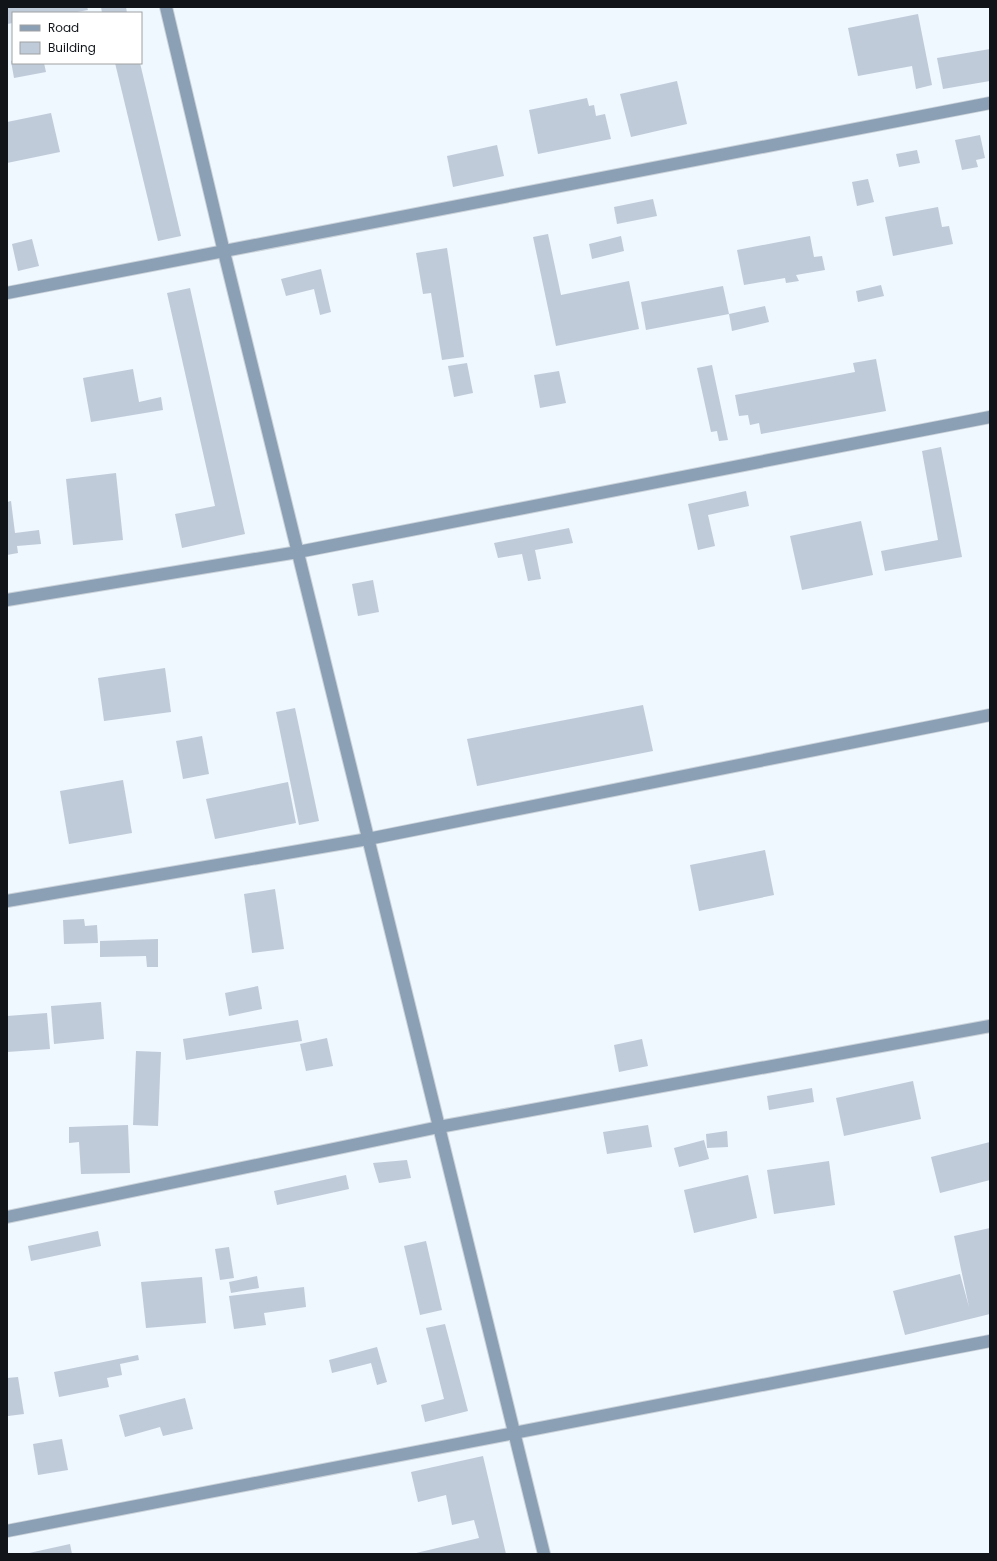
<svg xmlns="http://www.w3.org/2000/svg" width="997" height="1561" viewBox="0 0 997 1561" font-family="Poppins,sans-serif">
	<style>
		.building { fill: #bfcbd9 }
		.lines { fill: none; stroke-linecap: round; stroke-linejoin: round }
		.minor-casing { stroke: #cbd3da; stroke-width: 14 }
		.minor { stroke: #8ca0b5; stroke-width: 12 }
	</style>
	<rect width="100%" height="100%" fill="#eff7ff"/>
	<g class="building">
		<polygon points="7,7 87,7 88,10 72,13 13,13 13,23 7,24"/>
		<polygon points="101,7 126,7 127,13 102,13"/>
		<polygon points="918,14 932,85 916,89 912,66 858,76 848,28"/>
		<polygon points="990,49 990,81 943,89 937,58"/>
		<polygon points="13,60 13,63 44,63 46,72 14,78 11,61"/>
		<polygon points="115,63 140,63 181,236 158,241"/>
		<polygon points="677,81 687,124 631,137 620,94"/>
		<polygon points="587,98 589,106 594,105 596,116 605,114 611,139 538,154 529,110"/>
		<polygon points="51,113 60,152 7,163 7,122"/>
		<polygon points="980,135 985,158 976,160 978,167 962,170 955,140"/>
		<polygon points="497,145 504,176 453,187 447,156"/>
		<polygon points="917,150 920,163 899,167 896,154"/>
		<polygon points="868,179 874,202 857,206 852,182"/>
		<polygon points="653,199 657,216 617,224 614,207"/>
		<polygon points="938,207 942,227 949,226 953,244 893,256 885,217"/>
		<polygon points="548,234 561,295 629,281 639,329 556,346 533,237"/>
		<polygon points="621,236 624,251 592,259 589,244"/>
		<polygon points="810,236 814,257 822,256 825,270 796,275 799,281 786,283 785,278 744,285 737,250"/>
		<polygon points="32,239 39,266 18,271 12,244"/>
		<polygon points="447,248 464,357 442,360 431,293 423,294 416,253"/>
		<polygon points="321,269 331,312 320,315 314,289 286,296 281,279"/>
		<polygon points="881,285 884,296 858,302 856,291"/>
		<polygon points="723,286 729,314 646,330 641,302"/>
		<polygon points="190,288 245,534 182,548 175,514 215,506 167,293"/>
		<polygon points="765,306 769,322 732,331 729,314"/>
		<polygon points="876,359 886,411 761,434 759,423 750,425 748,415 739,416 735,395 855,372 853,363"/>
		<polygon points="467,363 473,393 454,397 448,366"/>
		<polygon points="712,365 728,440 719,441 717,431 711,432 697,368"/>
		<polygon points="133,369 139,402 161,397 163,410 91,422 83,378"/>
		<polygon points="559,371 566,403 540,408 534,375"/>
		<polygon points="941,447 962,557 885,571 881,551 938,540 922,451"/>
		<polygon points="116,473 123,540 73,545 66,479"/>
		<polygon points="746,491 749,506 708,515 715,546 698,550 688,504"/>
		<polygon points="11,501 15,533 39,530 41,544 17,546 18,553 7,555 7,502"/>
		<polygon points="861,521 873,575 802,590 790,536"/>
		<polygon points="569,528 573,543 535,550 541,579 528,581 522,554 498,558 494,543"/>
		<polygon points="373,580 379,612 358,616 352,584"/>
		<polygon points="165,668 171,712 104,721 98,678"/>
		<polygon points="643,705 653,751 477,786 467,739"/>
		<polygon points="295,708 319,821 299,825 276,712"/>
		<polygon points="202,736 209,774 183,779 176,741"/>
		<polygon points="123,780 132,833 69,844 60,791"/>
		<polygon points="288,782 296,823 215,839 206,799"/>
		<polygon points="765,850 774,895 699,911 690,865"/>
		<polygon points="275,889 284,949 252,953 244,894"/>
		<polygon points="84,919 85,926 97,925 98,943 64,944 63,920"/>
		<polygon points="158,939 158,967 147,967 146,956 100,957 100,941"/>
		<polygon points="258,986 262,1009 229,1016 225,993"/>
		<polygon points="101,1002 104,1039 54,1044 51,1006"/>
		<polygon points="47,1013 50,1049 7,1052 7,1016"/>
		<polygon points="298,1020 302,1041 186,1060 183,1039"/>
		<polygon points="327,1038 333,1066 306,1071 300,1044"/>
		<polygon points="642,1039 648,1066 619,1072 614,1045"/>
		<polygon points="136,1051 161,1052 158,1126 133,1125"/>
		<polygon points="913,1081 921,1119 844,1136 836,1098"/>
		<polygon points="812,1088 814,1102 769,1110 767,1096"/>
		<polygon points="128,1125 130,1173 81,1174 79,1142 69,1143 69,1127"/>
		<polygon points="648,1125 652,1147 607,1154 603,1132"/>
		<polygon points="727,1131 728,1147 707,1148 706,1134"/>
		<polygon points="704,1140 709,1159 679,1167 674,1148"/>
		<polygon points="990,1142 990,1180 940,1193 931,1157"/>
		<polygon points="407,1160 411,1178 379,1183 373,1163"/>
		<polygon points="829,1161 835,1205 774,1214 767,1170"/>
		<polygon points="346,1175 349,1189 277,1205 274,1191"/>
		<polygon points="748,1175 757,1218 694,1233 684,1190"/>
		<polygon points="990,1228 990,1314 905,1335 893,1291 960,1274 969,1307 954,1236"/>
		<polygon points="98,1231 101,1246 31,1261 28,1246"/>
		<polygon points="426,1241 442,1310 420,1315 404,1246"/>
		<polygon points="229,1247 234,1278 220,1280 215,1249"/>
		<polygon points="257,1276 259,1288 231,1293 229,1282"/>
		<polygon points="202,1277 206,1323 146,1328 141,1282"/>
		<polygon points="304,1287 306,1307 264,1313 266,1325 234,1329 229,1296"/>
		<polygon points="445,1324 468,1411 425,1422 421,1405 444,1399 426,1328"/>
		<polygon points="377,1347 387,1382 377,1385 371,1363 332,1373 329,1360"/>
		<polygon points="138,1355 139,1360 120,1364 122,1375 107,1378 109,1387 59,1397 54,1372"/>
		<polygon points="18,1377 24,1414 8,1416 7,1378"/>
		<polygon points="185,1398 193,1429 163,1436 160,1427 125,1437 119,1415"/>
		<polygon points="62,1439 68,1470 38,1475 33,1444"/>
		<polygon points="483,1456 506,1554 412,1554 479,1538 474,1520 452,1525 446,1495 418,1502 411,1472"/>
		<polygon points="70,1544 72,1554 29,1554 29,1553"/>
	</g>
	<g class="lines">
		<defs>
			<g id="minor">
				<polyline points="166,7 224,252 544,1554"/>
				<polyline points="7,293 990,103"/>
				<polyline points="7,600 298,552 990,417"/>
				<polyline points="7,901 368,839 990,715"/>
				<polyline points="7,1217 439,1127 990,1026"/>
				<polyline points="7,1531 990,1341"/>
			</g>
		</defs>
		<use href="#minor" class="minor-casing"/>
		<use href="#minor" class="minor"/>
	</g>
	<rect width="997" height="1561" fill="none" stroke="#11151a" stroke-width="16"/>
	<rect x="12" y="12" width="130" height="52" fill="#ffffff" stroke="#a0a1a3"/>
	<rect x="20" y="25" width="20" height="6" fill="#8ca0b5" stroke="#a0a1a3"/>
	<text x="48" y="32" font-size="12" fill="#11151a">Road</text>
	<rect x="20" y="42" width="20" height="12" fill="#bfcbd9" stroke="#a0a1a3"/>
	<text x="48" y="52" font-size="12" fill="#11151a">Building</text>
</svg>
